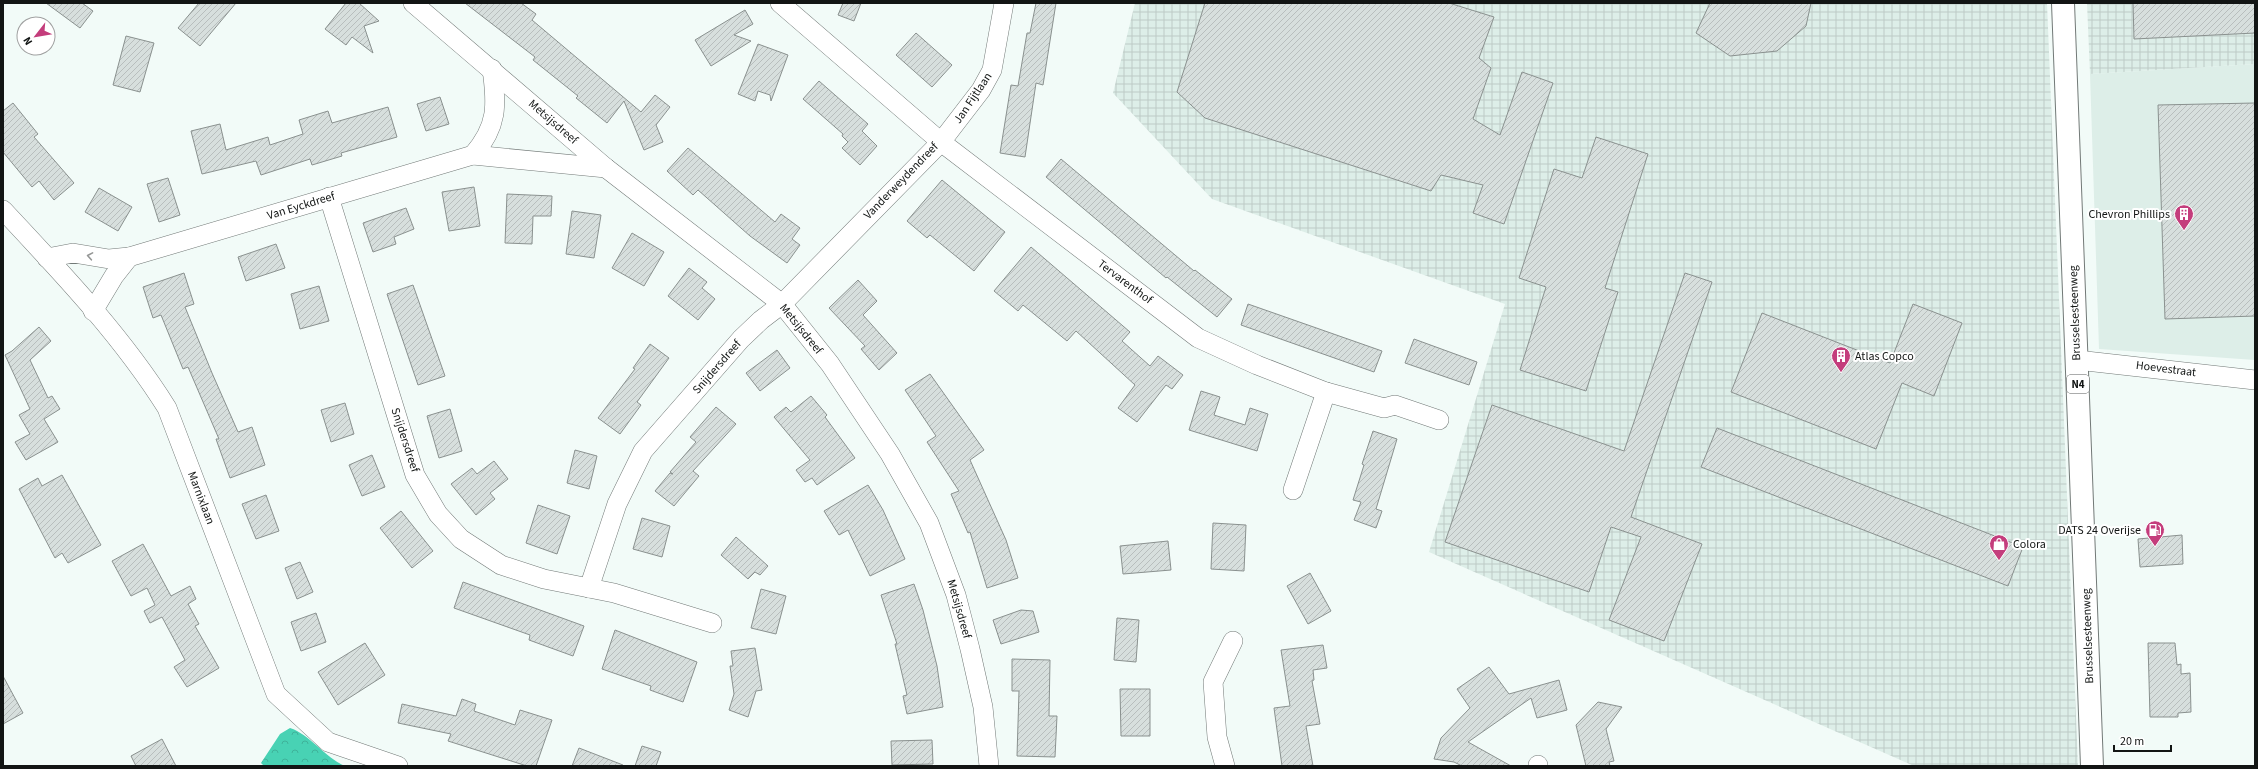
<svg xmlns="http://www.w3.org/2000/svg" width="2258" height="769" viewBox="0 0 2258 769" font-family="'Source Sans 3',sans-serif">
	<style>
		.built { fill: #ddeee8 }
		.industrial { fill: url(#industrial-grid) }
		.forest { fill: url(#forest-crowns) }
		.building { fill: url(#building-hatch); stroke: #8a918f }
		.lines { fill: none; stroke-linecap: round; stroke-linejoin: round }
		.minor-casing { stroke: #727977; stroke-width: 20 }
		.primary-casing { stroke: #727977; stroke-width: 24 }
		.minor { stroke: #fff; stroke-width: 19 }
		.primary { stroke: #fff; stroke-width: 22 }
		.oneway { stroke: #949695 }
		.labels { text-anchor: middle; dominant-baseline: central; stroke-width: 4; stroke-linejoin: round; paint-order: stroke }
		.shield { fill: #fff; stroke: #595b5a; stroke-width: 1 }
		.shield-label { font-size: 11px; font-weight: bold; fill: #121514 }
		.street-label { font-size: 12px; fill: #121514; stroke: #fff }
		.poi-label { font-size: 12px; fill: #121514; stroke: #fff; text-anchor: end }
	</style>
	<defs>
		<pattern id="industrial-grid" width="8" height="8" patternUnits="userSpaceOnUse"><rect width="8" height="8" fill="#ddeee8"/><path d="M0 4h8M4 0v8" fill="none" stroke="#bdcbc6"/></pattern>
		<pattern id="forest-crowns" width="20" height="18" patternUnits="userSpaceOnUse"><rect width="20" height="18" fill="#48d2b4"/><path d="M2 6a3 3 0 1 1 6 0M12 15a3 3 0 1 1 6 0" fill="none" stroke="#3eb39a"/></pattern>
		<pattern id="building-hatch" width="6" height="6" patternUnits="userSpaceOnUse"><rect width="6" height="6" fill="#d7dfdd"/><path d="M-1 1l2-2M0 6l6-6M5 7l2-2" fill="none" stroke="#b8bebd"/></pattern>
	</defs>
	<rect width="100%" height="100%" fill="#f2fbf8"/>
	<polygon class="built" points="2255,64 2255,360 2099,349 2090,74"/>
	<g class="industrial">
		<polygon points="1135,3 2047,3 2078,766 1914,766 1429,552 1505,304 1212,199 1113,93"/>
		<polygon points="2087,3 2255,3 2255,64 2090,74"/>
	</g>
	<path class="forest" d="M290,728C311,735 324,757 345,766H264L261,763L280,734Z"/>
	<g class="building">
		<polygon points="46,3 82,3 93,11 80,28"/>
		<polygon points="199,3 236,3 200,46 178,28"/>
		<polygon points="346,3 359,3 379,21 364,26 373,53 352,37 346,45 325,29"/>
		<polygon points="465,3 521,3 536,14 532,20 641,112 655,95 670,107 656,125 663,142 644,150 624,101 607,123 576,98 578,96 533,60 535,57"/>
		<polygon points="843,3 861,3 854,21 838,15"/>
		<polygon points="1036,3 1056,3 1043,85 1036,83 1025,157 1000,153 1011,85 1018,86 1027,33 1030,33"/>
		<polygon points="1205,3 1449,3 1494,17 1479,58 1491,68 1473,119 1500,135 1522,72 1553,83 1504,224 1473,213 1483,185 1441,175 1431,191 1205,118 1177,92"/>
		<polygon points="1710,3 1811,3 1806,26 1777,51 1730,56 1696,33"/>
		<polygon points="2133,3 2255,3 2255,33 2134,39"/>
		<polygon points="745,10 753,24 734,35 751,41 711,66 695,40"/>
		<polygon points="916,33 952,65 932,87 896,55"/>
		<polygon points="126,36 154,43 140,92 113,85"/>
		<polygon points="758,44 788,55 771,101 770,95 758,91 755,101 738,94"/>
		<polygon points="819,81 868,124 862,131 877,146 860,165 842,148 848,142 842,136 843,134 803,99"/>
		<polygon points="440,97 449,124 426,131 417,104"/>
		<polygon points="13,103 38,134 34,137 74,183 54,200 39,181 32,187 3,152 3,111"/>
		<polygon points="2255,103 2255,316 2165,319 2158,105"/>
		<polygon points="388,107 397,137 341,153 342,156 312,165 310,159 261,175 256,161 202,174 191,131 220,124 226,150 268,137 270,145 303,134 299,120 328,111 332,123"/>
		<polygon points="1596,137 1648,154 1605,288 1618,292 1586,391 1520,370 1546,287 1519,278 1554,169 1582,178"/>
		<polygon points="688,148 775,222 781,214 800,228 792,239 800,245 787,263 750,236 698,190 693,195 667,171"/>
		<polygon points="1061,159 1194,271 1195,270 1232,299 1217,317 1167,277 1166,278 1046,177"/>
		<polygon points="168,178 180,215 159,222 147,184"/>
		<polygon points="942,180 1005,232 974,271 930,235 927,238 907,221"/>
		<polygon points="474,187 480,226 449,231 442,192"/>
		<polygon points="99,188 132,207 118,231 85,212"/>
		<polygon points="507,194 552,196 551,216 533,216 532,244 505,243"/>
		<polygon points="406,208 414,229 394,237 396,244 373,252 363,223"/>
		<polygon points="572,211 601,215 594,258 566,254"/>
		<polygon points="632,233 664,252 644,286 612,268"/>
		<polygon points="276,244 285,268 246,281 238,257"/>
		<polygon points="1031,247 1130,332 1122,341 1150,366 1158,356 1183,375 1172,389 1166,385 1137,422 1118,408 1135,385 1076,331 1067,341 1023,305 1018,311 994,291"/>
		<polygon points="689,268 707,282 702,288 715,299 698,320 668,296"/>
		<polygon points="184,273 194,304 185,307 212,373 238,432 252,427 265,465 230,478 216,439 219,439 188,367 183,369 161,315 153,318 143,287"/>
		<polygon points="1685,273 1712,282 1631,517 1702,544 1664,641 1609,620 1641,537 1611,527 1589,592 1445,542 1492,405 1624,451"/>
		<polygon points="858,280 877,301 863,315 897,353 879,370 861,349 865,346 829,308"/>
		<polygon points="413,285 445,376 418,385 387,294"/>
		<polygon points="319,286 329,321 300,329 291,294"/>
		<polygon points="1248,304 1382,351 1374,372 1241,325"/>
		<polygon points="1913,304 1962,323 1934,396 1902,383 1876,449 1731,392 1762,313 1890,363"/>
		<polygon points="39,327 51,341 30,360 48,398 52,396 60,409 44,419 58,442 26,460 15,442 30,434 19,415 30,409 5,355 12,351"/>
		<polygon points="1414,339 1477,362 1469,385 1405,363"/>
		<polygon points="650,344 669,358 637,402 641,405 620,434 598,418 635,369 633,368"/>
		<polygon points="777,350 790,368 760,391 746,373"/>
		<polygon points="930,374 984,450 970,460 1006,540 1018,578 987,588 970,532 968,533 951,494 959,491 927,442 936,436 905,390"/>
		<polygon points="1201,391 1220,397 1214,415 1245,425 1250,408 1268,414 1257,451 1189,430"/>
		<polygon points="811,396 827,415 825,417 855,458 817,485 812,478 805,482 796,470 810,460 774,417 786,407 791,412"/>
		<polygon points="345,403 354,434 331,442 321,410"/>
		<polygon points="716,407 736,424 693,471 699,476 674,506 655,491 670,473 673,474 670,472 696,442 690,437"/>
		<polygon points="450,409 462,451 439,458 427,416"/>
		<polygon points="1717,428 2023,547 2008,586 1701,467"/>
		<polygon points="1373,431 1397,439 1376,509 1382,511 1376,528 1354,520 1361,502 1353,500 1364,465 1362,464"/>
		<polygon points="575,450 597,456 589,489 567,483"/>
		<polygon points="372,455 385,487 362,496 349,465"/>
		<polygon points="494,461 508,479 490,493 495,499 476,515 451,484 472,468 477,474"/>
		<polygon points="62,475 101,545 68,563 62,553 55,558 19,489 38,478 42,486"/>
		<polygon points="868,485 883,510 905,559 870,576 848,530 839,535 824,511"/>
		<polygon points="266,495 279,531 256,539 242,504"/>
		<polygon points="538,505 570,516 557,554 526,543"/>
		<polygon points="401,511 433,551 412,568 380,528"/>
		<polygon points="642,518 670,526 662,557 633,549"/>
		<polygon points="1213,523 1246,525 1244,571 1211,569"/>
		<polygon points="2182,535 2183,564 2140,567 2138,539"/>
		<polygon points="736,537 768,566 760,575 755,572 748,579 721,555"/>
		<polygon points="1168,541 1171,570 1123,574 1120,546"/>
		<polygon points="143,544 171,596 190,586 196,599 188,604 199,624 195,626 219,668 187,687 174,667 185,660 162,617 150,623 144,611 155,605 147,588 131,596 112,561"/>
		<polygon points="300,562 313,592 297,599 285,568"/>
		<polygon points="1310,573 1331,611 1308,624 1287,586"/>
		<polygon points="463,582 584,626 573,656 529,640 530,635 454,608"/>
		<polygon points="914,584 923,610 937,666 943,707 907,714 903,696 907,695 895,644 897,644 881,595"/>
		<polygon points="761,589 786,596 776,634 751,628"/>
		<polygon points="1021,610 1033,611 1039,632 1001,644 993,620"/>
		<polygon points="316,613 326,642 301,651 291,622"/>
		<polygon points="1117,618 1139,620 1136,662 1114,660"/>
		<polygon points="615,630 697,662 683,702 650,690 651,686 602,669"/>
		<polygon points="365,643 385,675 338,705 318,672"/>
		<polygon points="2148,643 2175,643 2177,665 2181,664 2181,674 2190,673 2191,712 2178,713 2178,717 2150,717"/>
		<polygon points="1323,645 1327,668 1313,670 1314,680 1312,681 1320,724 1306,726 1313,766 1282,766 1274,708 1290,706 1281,650"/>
		<polygon points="755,648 762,690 756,691 748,717 729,710 734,694 730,666 733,666 731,651"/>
		<polygon points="1012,659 1050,660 1049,716 1057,716 1055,757 1017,756 1019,691 1012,691"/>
		<polygon points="1489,667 1509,694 1559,680 1567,710 1537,718 1531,698 1468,742 1511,766 1462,766 1454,762 1434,759 1441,738 1470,708 1457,689"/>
		<polygon points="3,676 23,713 3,724"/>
		<polygon points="1120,689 1150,689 1150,736 1121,736"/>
		<polygon points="462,699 476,704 474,711 515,725 520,710 552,720 536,766 527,766 448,741 451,734 398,723 402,704 456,716"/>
		<polygon points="1598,702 1622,707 1606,729 1614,761 1609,762 1610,766 1586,766 1576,725"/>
		<polygon points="162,739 176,766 136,766 131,756"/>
		<polygon points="932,740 933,764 892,765 891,741"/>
		<polygon points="642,746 661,752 656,766 635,766"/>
		<polygon points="579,748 623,765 623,766 572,766"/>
	</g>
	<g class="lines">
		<defs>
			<g id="minor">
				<polyline points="413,3 606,168 782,304 830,364 890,454 929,523 956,595 970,649 983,707 989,766"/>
				<polyline points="1004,3 992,70 981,90 941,142 1198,338 1257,365 1326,392 1384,408 1395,405 1439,420"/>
				<path d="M473,155C498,126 497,105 492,69"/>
				<polyline points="329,197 415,475 438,514 461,539 501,565 544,579 614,593 712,623"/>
				<path d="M3,210C61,272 122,336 167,408L276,694L328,742L398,766"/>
				<polyline points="47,258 73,253 109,259 129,257 473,155 606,168"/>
				<polyline points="93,311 114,276 129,257"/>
				<polyline points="2077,360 2255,380"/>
				<polyline points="1293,490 1326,392"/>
				<polyline points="589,588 617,504 643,451 741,339 761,320 782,304 941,142 780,3"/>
				<polyline points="1538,765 1538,766"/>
				<polyline points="1225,766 1217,737 1213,682 1233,641"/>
			</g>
			<polyline id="primary" points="2063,3 2092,766"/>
		</defs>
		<use href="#minor" class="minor-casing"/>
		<use href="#primary" class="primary-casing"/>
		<use href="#minor" class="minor"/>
		<use href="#primary" class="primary"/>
	</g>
	<defs><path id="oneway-chevron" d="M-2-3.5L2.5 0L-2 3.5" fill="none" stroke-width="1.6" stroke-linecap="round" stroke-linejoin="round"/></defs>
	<use class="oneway" href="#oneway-chevron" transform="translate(90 256) rotate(-170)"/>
	<defs>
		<symbol id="building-pin" viewBox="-11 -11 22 30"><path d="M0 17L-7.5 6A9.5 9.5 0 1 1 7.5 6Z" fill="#c43d7c" stroke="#fff"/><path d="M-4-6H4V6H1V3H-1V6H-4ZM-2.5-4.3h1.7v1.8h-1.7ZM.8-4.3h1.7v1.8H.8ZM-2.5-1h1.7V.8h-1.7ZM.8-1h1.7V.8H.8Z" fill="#fff"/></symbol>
		<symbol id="fuel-pin" viewBox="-11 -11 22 30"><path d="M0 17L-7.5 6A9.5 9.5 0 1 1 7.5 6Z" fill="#c43d7c" stroke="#fff"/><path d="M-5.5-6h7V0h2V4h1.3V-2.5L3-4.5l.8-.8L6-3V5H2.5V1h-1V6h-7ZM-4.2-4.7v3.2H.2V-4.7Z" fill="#fff"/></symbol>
		<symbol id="shop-pin" viewBox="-11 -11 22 30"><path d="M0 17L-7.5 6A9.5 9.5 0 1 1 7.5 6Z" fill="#c43d7c" stroke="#fff"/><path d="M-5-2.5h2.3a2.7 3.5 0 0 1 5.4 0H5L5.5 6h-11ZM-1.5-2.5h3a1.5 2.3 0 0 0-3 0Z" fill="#fff"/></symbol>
	</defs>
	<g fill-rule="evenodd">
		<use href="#building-pin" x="2173" y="203" width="22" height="30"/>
		<use href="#building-pin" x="1830" y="345" width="22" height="30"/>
		<use href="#fuel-pin" x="2144" y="519" width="22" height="30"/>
		<use href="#shop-pin" x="1988" y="533" width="22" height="30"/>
	</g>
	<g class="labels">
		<rect class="shield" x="2067" y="375" width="22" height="18" rx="3"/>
		<g class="shield-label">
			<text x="2078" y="384">N4</text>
		</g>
		<g class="street-label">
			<text transform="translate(973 98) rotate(-56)">Jan Fijtlaan</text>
			<text transform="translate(553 122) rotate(41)">Metsijsdreef</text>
			<text transform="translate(901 181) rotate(-46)">Vanderweydendreef</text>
			<text transform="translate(301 206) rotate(-17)">Van Eyckdreef</text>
			<text transform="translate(1125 282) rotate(37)">Tervarenthof</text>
			<text transform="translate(2075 313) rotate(-92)">Brusselsesteenweg</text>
			<text transform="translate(801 329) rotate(51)">Metsijsdreef</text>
			<text transform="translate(717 367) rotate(-49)">Snijdersdreef</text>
			<text transform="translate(2166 369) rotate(7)">Hoevestraat</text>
			<text transform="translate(405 440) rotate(72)">Snijdersdreef</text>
			<text transform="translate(201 498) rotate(69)">Marnixlaan</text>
			<text transform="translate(959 609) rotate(74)">Metsijsdreef</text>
			<text transform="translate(2088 636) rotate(-92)">Brusselsesteenweg</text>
		</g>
		<g class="poi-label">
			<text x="2170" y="214">Chevron Phillips</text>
			<text x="1855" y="356" text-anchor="start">Atlas Copco</text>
			<text x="2141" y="530">DATS 24 Overijse</text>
			<text x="2013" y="544" text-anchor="start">Colora</text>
		</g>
	</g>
	<rect width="2258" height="769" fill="none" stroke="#121514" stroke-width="8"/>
	<g transform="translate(36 36) rotate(239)"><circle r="19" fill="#ffffff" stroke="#a0a1a1"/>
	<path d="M0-3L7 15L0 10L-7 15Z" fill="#c43d7c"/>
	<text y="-6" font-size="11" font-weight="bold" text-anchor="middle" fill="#121514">N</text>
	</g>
	<path d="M2114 745v6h57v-6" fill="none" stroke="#121514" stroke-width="2"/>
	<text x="2120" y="745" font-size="12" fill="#121514" stroke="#ffffff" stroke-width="3" paint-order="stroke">20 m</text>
</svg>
